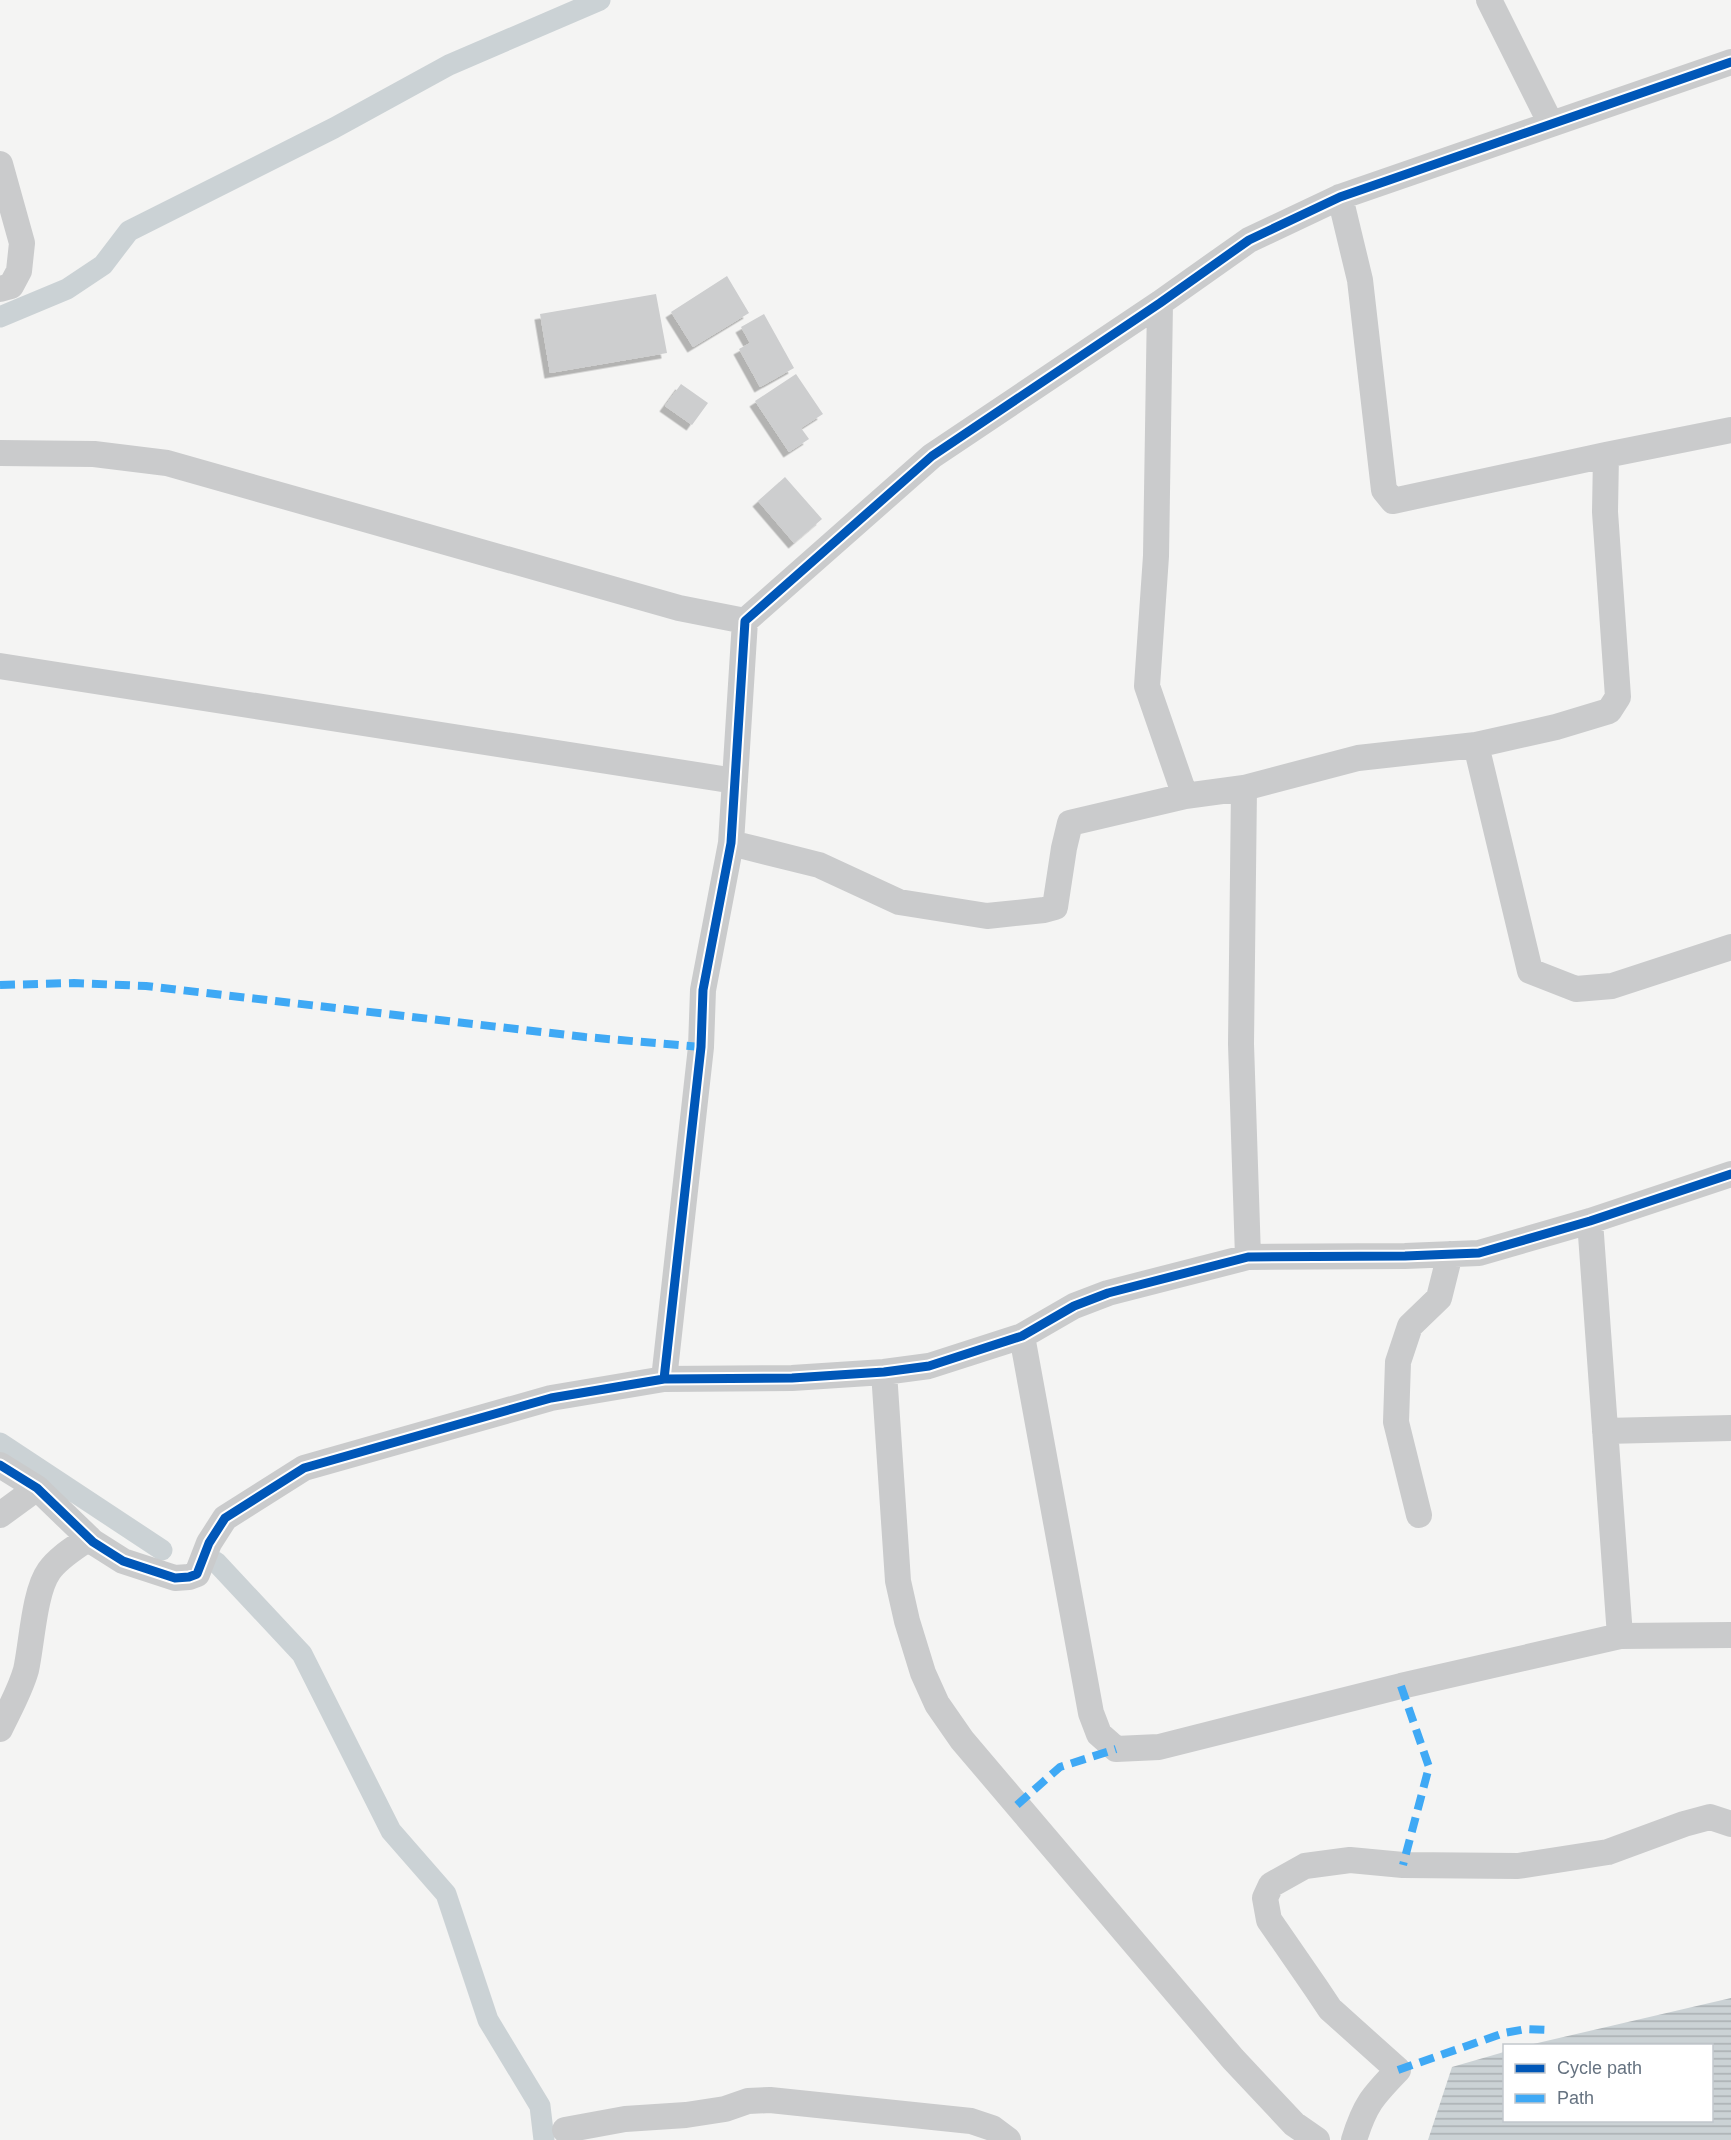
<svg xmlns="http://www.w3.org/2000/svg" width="1731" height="2140" viewBox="0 0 1731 2140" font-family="Arial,sans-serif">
<defs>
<pattern id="water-rules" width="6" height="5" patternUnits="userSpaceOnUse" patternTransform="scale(1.5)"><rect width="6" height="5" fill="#cbd2d5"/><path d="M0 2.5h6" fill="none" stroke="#a9afb2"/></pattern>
<filter id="shadow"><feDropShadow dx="-5.5" dy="5.5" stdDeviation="0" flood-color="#0004"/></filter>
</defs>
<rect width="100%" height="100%" fill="#f4f4f3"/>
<path fill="url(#water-rules)" d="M1731,1998V2140H1428L1452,2067L1504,2052V2120H1712V2046L1529,2045Z"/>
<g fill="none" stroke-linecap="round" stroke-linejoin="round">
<path stroke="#cbd2d5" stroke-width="21" d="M0,317L67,289L103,265L129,231L334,128L449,65L600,0
M0,1443L162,1550
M216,1562L302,1654L391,1831L446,1894L488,2020L540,2106L544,2140"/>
</g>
<path fill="#cdcecf" filter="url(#shadow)" d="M727,276L749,313L693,347L671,312Z
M656,294L667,353L550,373L540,314Z
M764,314L794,368L760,387L739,349L750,343L741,327Z
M796,374L823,414L801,428L809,439L789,452L755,401Z
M681,384L708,403L692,425L665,406Z
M785,477L822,519L794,543L758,501Z"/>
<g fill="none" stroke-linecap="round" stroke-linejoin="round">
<path stroke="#cacbcc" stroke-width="26" d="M1489,0L1551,124
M0,164L22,243L19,271L11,286L0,289
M1340,197L1360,280L1384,490L1393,501L1606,455L1731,430
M1160,303L1156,556L1147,686L1185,796
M0,453L94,454L167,463L679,608L745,621
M0,666L735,781
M1476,745L1530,971L1576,989L1612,986L1731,947
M1244,788L1241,1044L1248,1257
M731,843L819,865L899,902L987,916L1044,910L1055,907L1064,848L1070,823L1185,796L1244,788L1358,758L1476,745L1556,727L1609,711L1618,697L1605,512L1606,455
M1590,1221L1620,1636
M1022,1336L1091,1713L1099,1734L1116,1749L1159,1747L1401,1686L1620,1636L1731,1635
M884,1372L898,1581L907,1621L923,1673L937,1704L962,1740L1233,2059L1294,2124L1317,2140
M664,1379L701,1047L703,990L731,843L745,621L932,456L1160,303L1249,240L1340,197L1731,62
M1605,1431L1731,1428
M0,1465L37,1488L93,1542L123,1561L175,1578L189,1577L197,1574L209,1543L225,1518L304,1468L551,1398L664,1379L792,1378L884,1372L929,1366L1022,1336L1074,1306L1108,1293L1248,1257L1405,1256L1479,1253L1590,1221L1731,1174
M0,1515L37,1488
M1419,1515L1396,1422L1398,1362L1410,1326L1439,1298L1450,1254
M0,1729C9,1710 20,1691 26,1670C32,1643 34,1592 49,1571C59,1557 75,1548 89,1538
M565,2130L625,2119L686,2115L725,2109L748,2101L770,2100L971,2121L992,2128L1008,2140
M1354,2140C1365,2104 1373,2096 1398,2070L1330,2009L1316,1988L1269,1920L1265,1898L1271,1885L1305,1866L1350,1860L1403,1865L1518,1866L1608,1852L1684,1824L1710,1817L1731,1824"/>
<path stroke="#3fa9f5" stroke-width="8" stroke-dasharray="15 8" stroke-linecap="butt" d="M0,985L74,983L146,986L585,1037L701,1047
M1401,1686L1429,1767L1403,1865
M1017,1805L1060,1767L1116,1749
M1398,2070L1504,2033L1526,2029L1551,2030"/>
<defs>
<path id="cycleway" d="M664,1379L701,1047L703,990L731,843L745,621L932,456L1160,303L1249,240L1340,197L1731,62
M0,1465L37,1488L93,1542L123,1561L175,1578L189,1577L197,1574L209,1543L225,1518L304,1468L551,1398L664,1379L792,1378L884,1372L929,1366L1022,1336L1074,1306L1108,1293L1248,1257L1405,1256L1479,1253L1590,1221L1731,1174"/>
</defs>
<use href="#cycleway" stroke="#fff" stroke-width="13"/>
<use href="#cycleway" stroke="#0057b8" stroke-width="9"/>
</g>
<rect x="1503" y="2044" width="210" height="78" fill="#ffffff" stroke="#c2c7cd" stroke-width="1.5"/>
<rect x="1515" y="2064" width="30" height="9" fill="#0057b8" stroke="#c2c7cd" stroke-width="1.5"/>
<text x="1557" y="2074" font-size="18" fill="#667381">Cycle path</text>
<rect x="1515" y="2094" width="30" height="9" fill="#3fa9f5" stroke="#c2c7cd" stroke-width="1.5"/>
<text x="1557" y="2104" font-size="18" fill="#667381">Path</text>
</svg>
